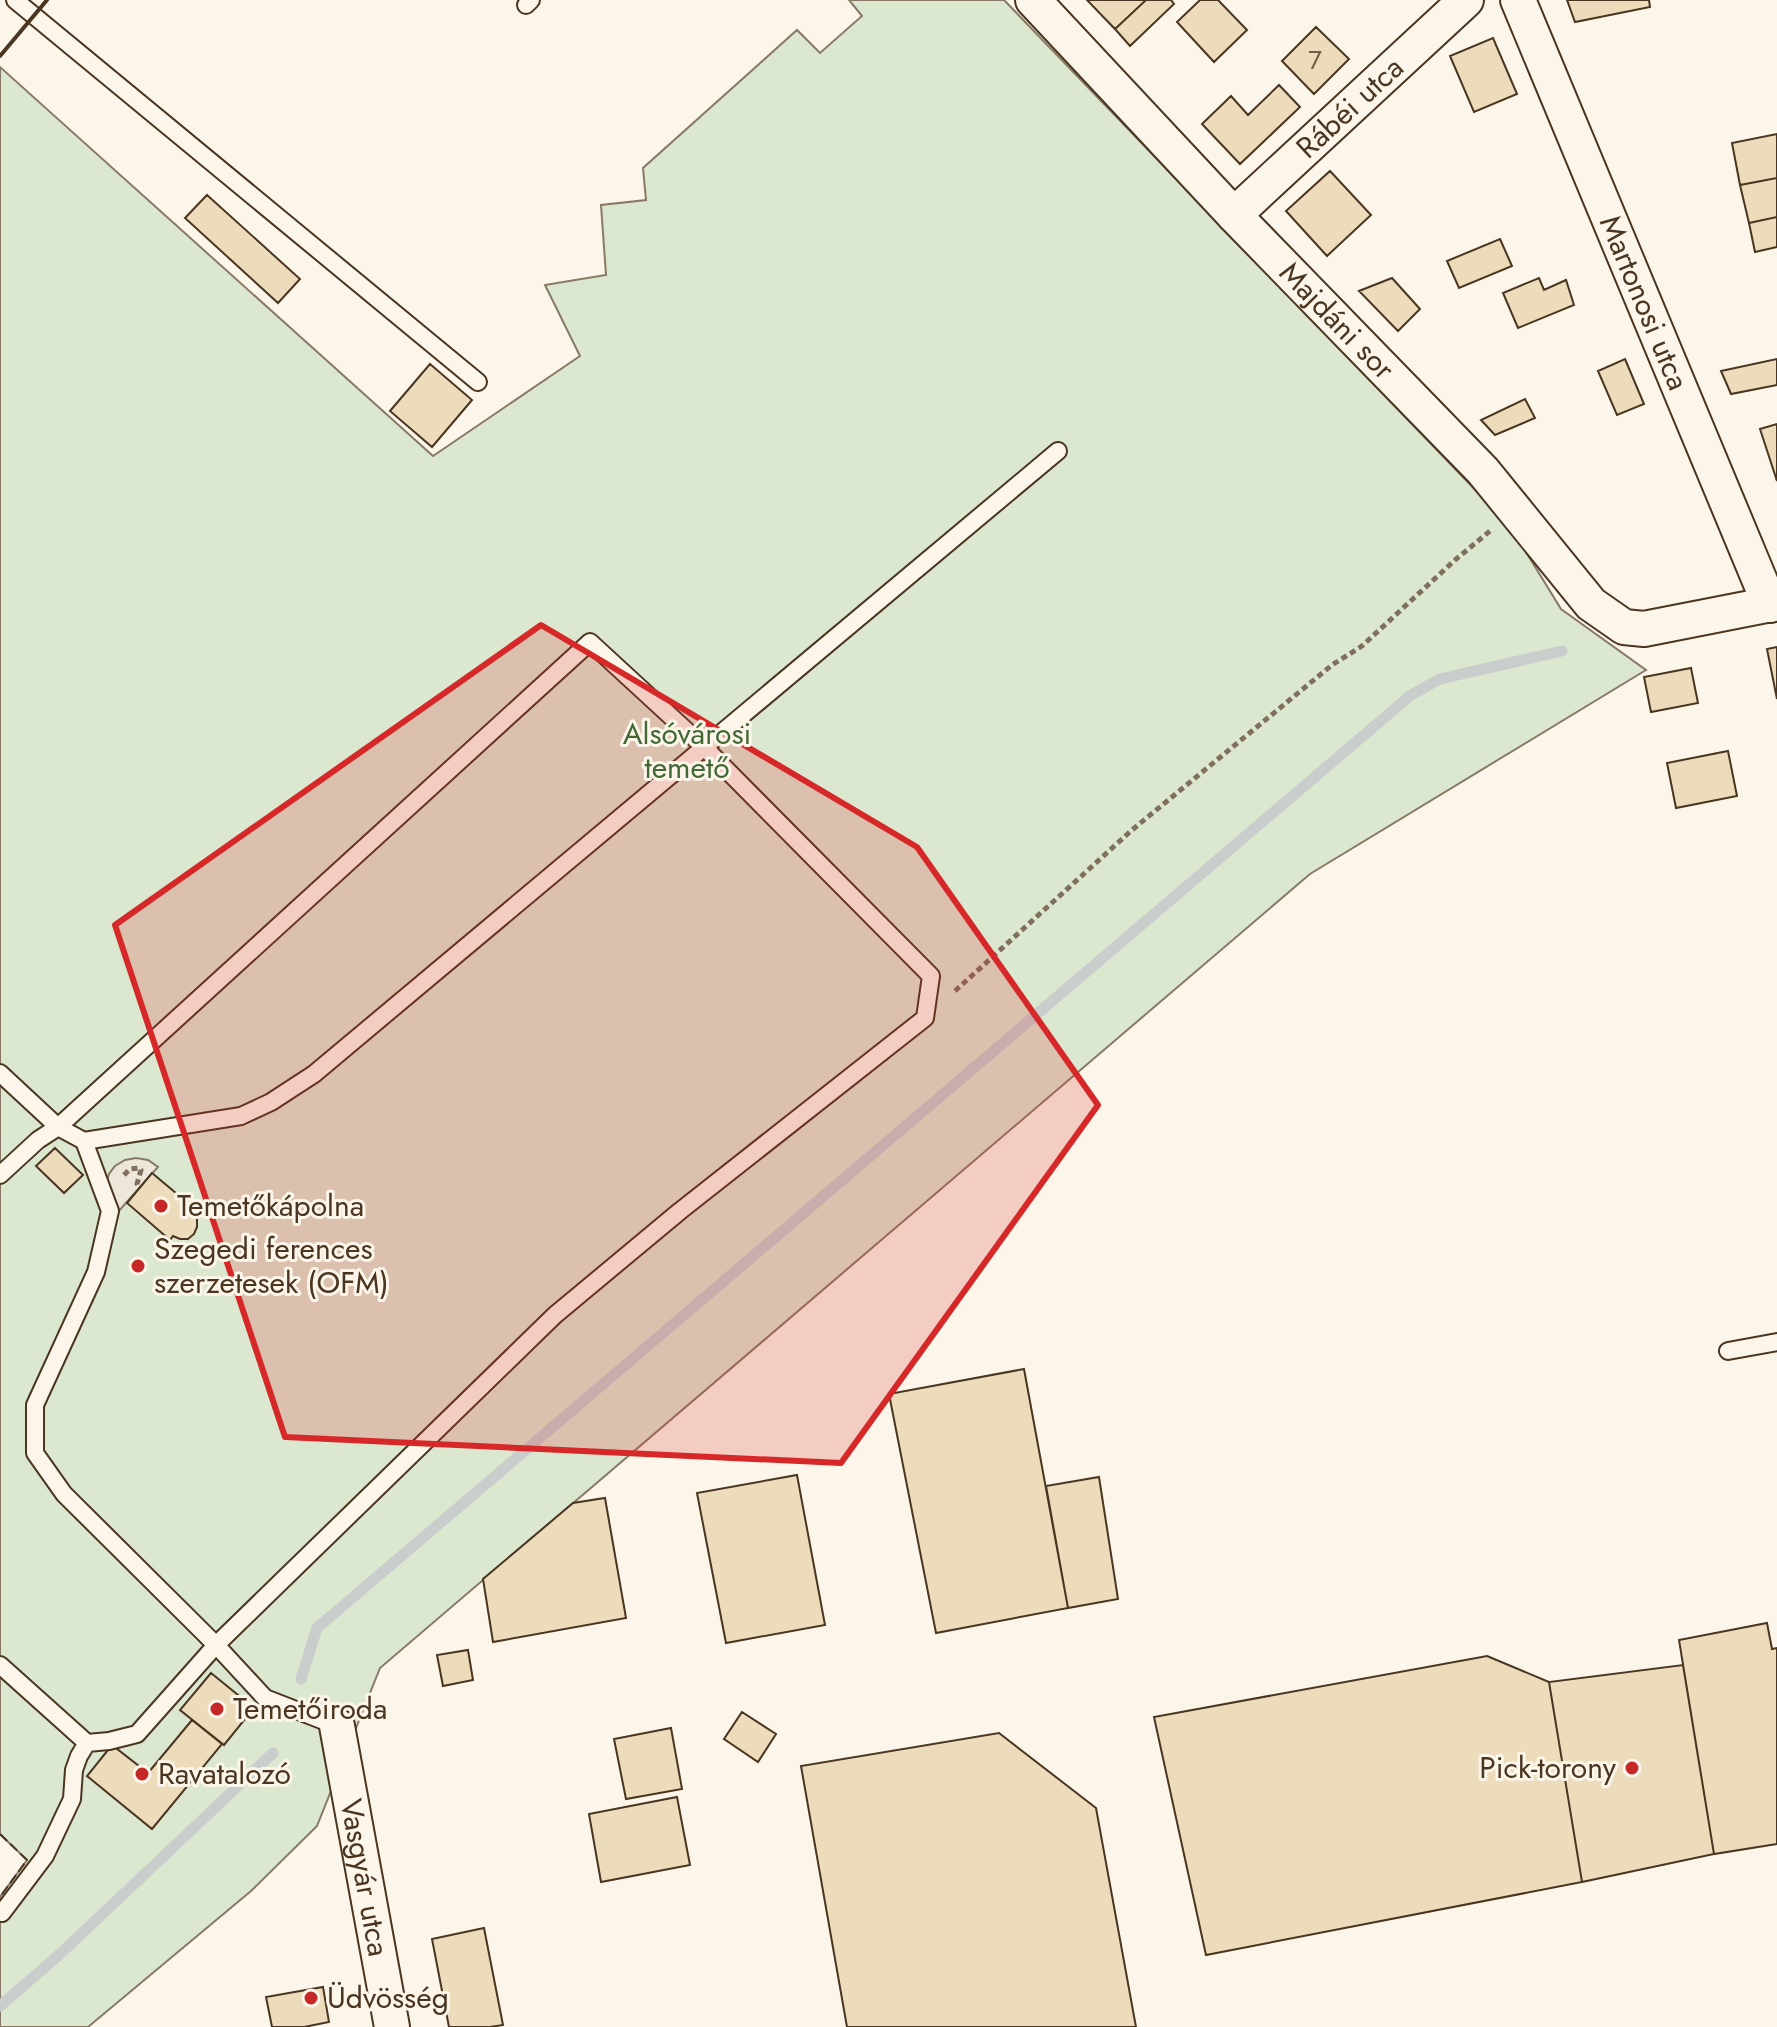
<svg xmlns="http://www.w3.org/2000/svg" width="1777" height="2027" viewBox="0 0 1777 2027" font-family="Jost,sans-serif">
<rect width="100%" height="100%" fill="#fbf6e9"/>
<path fill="#dce7d0" stroke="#887966" stroke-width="2" d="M849,0H1004L1510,526L1561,609L1646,670L1310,874L380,1668L317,1826L251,1891L88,2027H0V1897L27,1860L0,1834V67L433,456L580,356L545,285L606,275L601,205L646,200L643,168L797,30L820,53L862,16Z"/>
<path fill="#ede7d9" stroke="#887966" stroke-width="2" d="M136,1158L148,1160L158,1167L118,1212L111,1205L106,1184L109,1174L115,1166L125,1160Z"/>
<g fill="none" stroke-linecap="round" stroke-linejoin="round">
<path stroke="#c9cecd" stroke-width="11" d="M301,1679L317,1628L1411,695L1440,679L1562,651
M0,2006L60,1954L273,1753"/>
</g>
<path fill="#ecdcbc" stroke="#4a3520" stroke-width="2" d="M1087,0H1146L1115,29Z
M1146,0H1171L1174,4L1130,46L1115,29Z
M1200,0H1218L1247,30L1214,62L1177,22Z
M1567,0H1649L1650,7L1575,22Z
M1316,27L1349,59L1314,94L1282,61Z
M1493,38L1517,94L1474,112L1450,56Z
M1279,85L1300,107L1240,164L1202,124L1231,96L1248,115Z
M1777,134V178L1740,185L1732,143Z
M1330,171L1371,215L1327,256L1286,211Z
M1777,178V217L1749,223L1740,185Z
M207,195L300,279L278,303L185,218Z
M1777,217V247L1755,252L1749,223Z
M1500,239L1512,266L1459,288L1447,261Z
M1392,278L1420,309L1398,331L1359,291Z
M1539,278L1544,290L1566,280L1574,305L1518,328L1503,293Z
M1625,359L1644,404L1617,415L1598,371Z
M1777,359V385L1731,394L1721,371Z
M430,364L472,400L432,447L390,411Z
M1525,399L1535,418L1495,435L1481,420Z
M1777,424V481L1760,429Z
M1777,647V699L1767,649Z
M1691,668L1698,703L1651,712L1644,677Z
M1728,751L1737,796L1676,808L1667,763Z
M55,1148L83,1175L64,1193L36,1166Z
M152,1173L195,1209L192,1213L197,1219V1227L194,1234L188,1239H180L173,1236L170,1240L127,1203Z
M1024,1369L1068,1608L936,1633L889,1394Z
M797,1475L825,1625L726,1643L697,1493Z
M1099,1477L1118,1599L1068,1608L1046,1486Z
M605,1498L626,1618L493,1642L483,1579L573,1503Z
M1767,1623L1772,1649L1777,1648V1844L1714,1854L1679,1640Z
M468,1650L473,1680L443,1686L437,1655Z
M1487,1656L1549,1682L1582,1882L1206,1955L1154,1717Z
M1683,1665L1714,1854L1582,1882L1549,1682Z
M211,1673L254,1708L224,1745L180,1710Z
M742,1712L776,1734L758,1762L724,1739Z
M192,1720L222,1744L152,1829L87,1776L112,1745L148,1773Z
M671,1728L682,1789L626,1799L614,1739Z
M999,1733L1096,1808L1136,2027H847L801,1766Z
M677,1797L690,1865L601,1882L589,1814Z
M484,1928L503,2025L490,2027H449L432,1939Z
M323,1987L329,2022L304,2027H272L266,1997Z"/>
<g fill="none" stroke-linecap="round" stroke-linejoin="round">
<defs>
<path id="service" d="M15,0L478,382
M526,5L531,0
M0,1073L58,1127L84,1141L110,1211L96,1272L35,1405V1453L64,1494L216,1645L265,1698L337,1726
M84,1141L241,1116L271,1102L314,1074L1058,451
M0,1175L38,1140L58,1127L590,642L703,746L931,976L925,1018L680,1211L555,1315L216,1645L137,1734L109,1741L87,1743L0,1665
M1728,1351L1777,1342
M2,1913L45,1856L72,1799L74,1770L79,1756L87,1743"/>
<g id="minor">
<path id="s1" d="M1033,0L1234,215L1483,471L1591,604L1624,627L1644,629L1777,603"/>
<path id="s2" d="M1518,0L1770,605"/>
<path id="s3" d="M1234,215L1466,0"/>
<path id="s4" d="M337,1726L392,2027"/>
</g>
</defs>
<use href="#service" stroke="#4a3520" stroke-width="20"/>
<use href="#minor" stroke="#4a3520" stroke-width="38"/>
<path stroke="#7f6f5c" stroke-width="5" stroke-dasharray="6 4" stroke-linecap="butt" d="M955,991L1132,830L1332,665L1362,646L1455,560L1490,531
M124,1175L130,1169L139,1168L141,1170L137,1184L139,1188"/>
<use href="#service" stroke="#fbf6e9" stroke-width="16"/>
<use href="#minor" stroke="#fbf6e9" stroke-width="34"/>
<path stroke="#4a3520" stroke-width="2" stroke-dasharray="10 4" stroke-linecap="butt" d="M0,1834L27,1860L0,1897"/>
<path stroke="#4a3520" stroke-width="4" d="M0,56L47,0"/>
</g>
<path fill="#d62828" fill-opacity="0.2" stroke="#d62828" stroke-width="6" stroke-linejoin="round" d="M541,625L917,847L1098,1105L841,1463L285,1437L115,925Z"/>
<g fill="#c62828" stroke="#fbf6e9" stroke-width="3">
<circle cx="161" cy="1206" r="8"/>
<circle cx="138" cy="1266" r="8"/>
<circle cx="217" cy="1709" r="8"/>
<circle cx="1632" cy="1768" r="8"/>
<circle cx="142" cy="1774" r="8"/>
<circle cx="311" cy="1998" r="8"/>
</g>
<g text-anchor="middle" stroke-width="6" stroke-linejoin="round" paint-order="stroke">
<g font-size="26" fill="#725f47">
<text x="1315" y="69">7</text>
</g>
<g font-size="30" fill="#4a3520" stroke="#fbf6e9">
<text dy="10" stroke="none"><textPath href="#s3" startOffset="158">Rábéi utca</textPath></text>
<text dy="10" stroke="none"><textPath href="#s2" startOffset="328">Martonosi utca</textPath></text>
<text dy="10" stroke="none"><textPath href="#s1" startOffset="442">Majdáni sor</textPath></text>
<text dy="10" stroke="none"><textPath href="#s4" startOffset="154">Vasgyár utca</textPath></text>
</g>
<g font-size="30" fill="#436837" stroke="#fbf6e9">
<text x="687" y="744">Alsóvárosi<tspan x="687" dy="34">temető</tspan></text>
</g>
<g font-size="30" fill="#4a3520" stroke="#fbf6e9" text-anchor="start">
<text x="177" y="1216">Temetőkápolna</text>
<text x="154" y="1259">Szegedi ferences<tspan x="154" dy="34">szerzetesek (OFM)</tspan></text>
<text x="233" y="1719">Temetőiroda</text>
<text x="1616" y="1778" text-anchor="end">Pick-torony</text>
<text x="158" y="1784">Ravatalozó</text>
<text x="327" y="2008">Üdvösség</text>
</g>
</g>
</svg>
